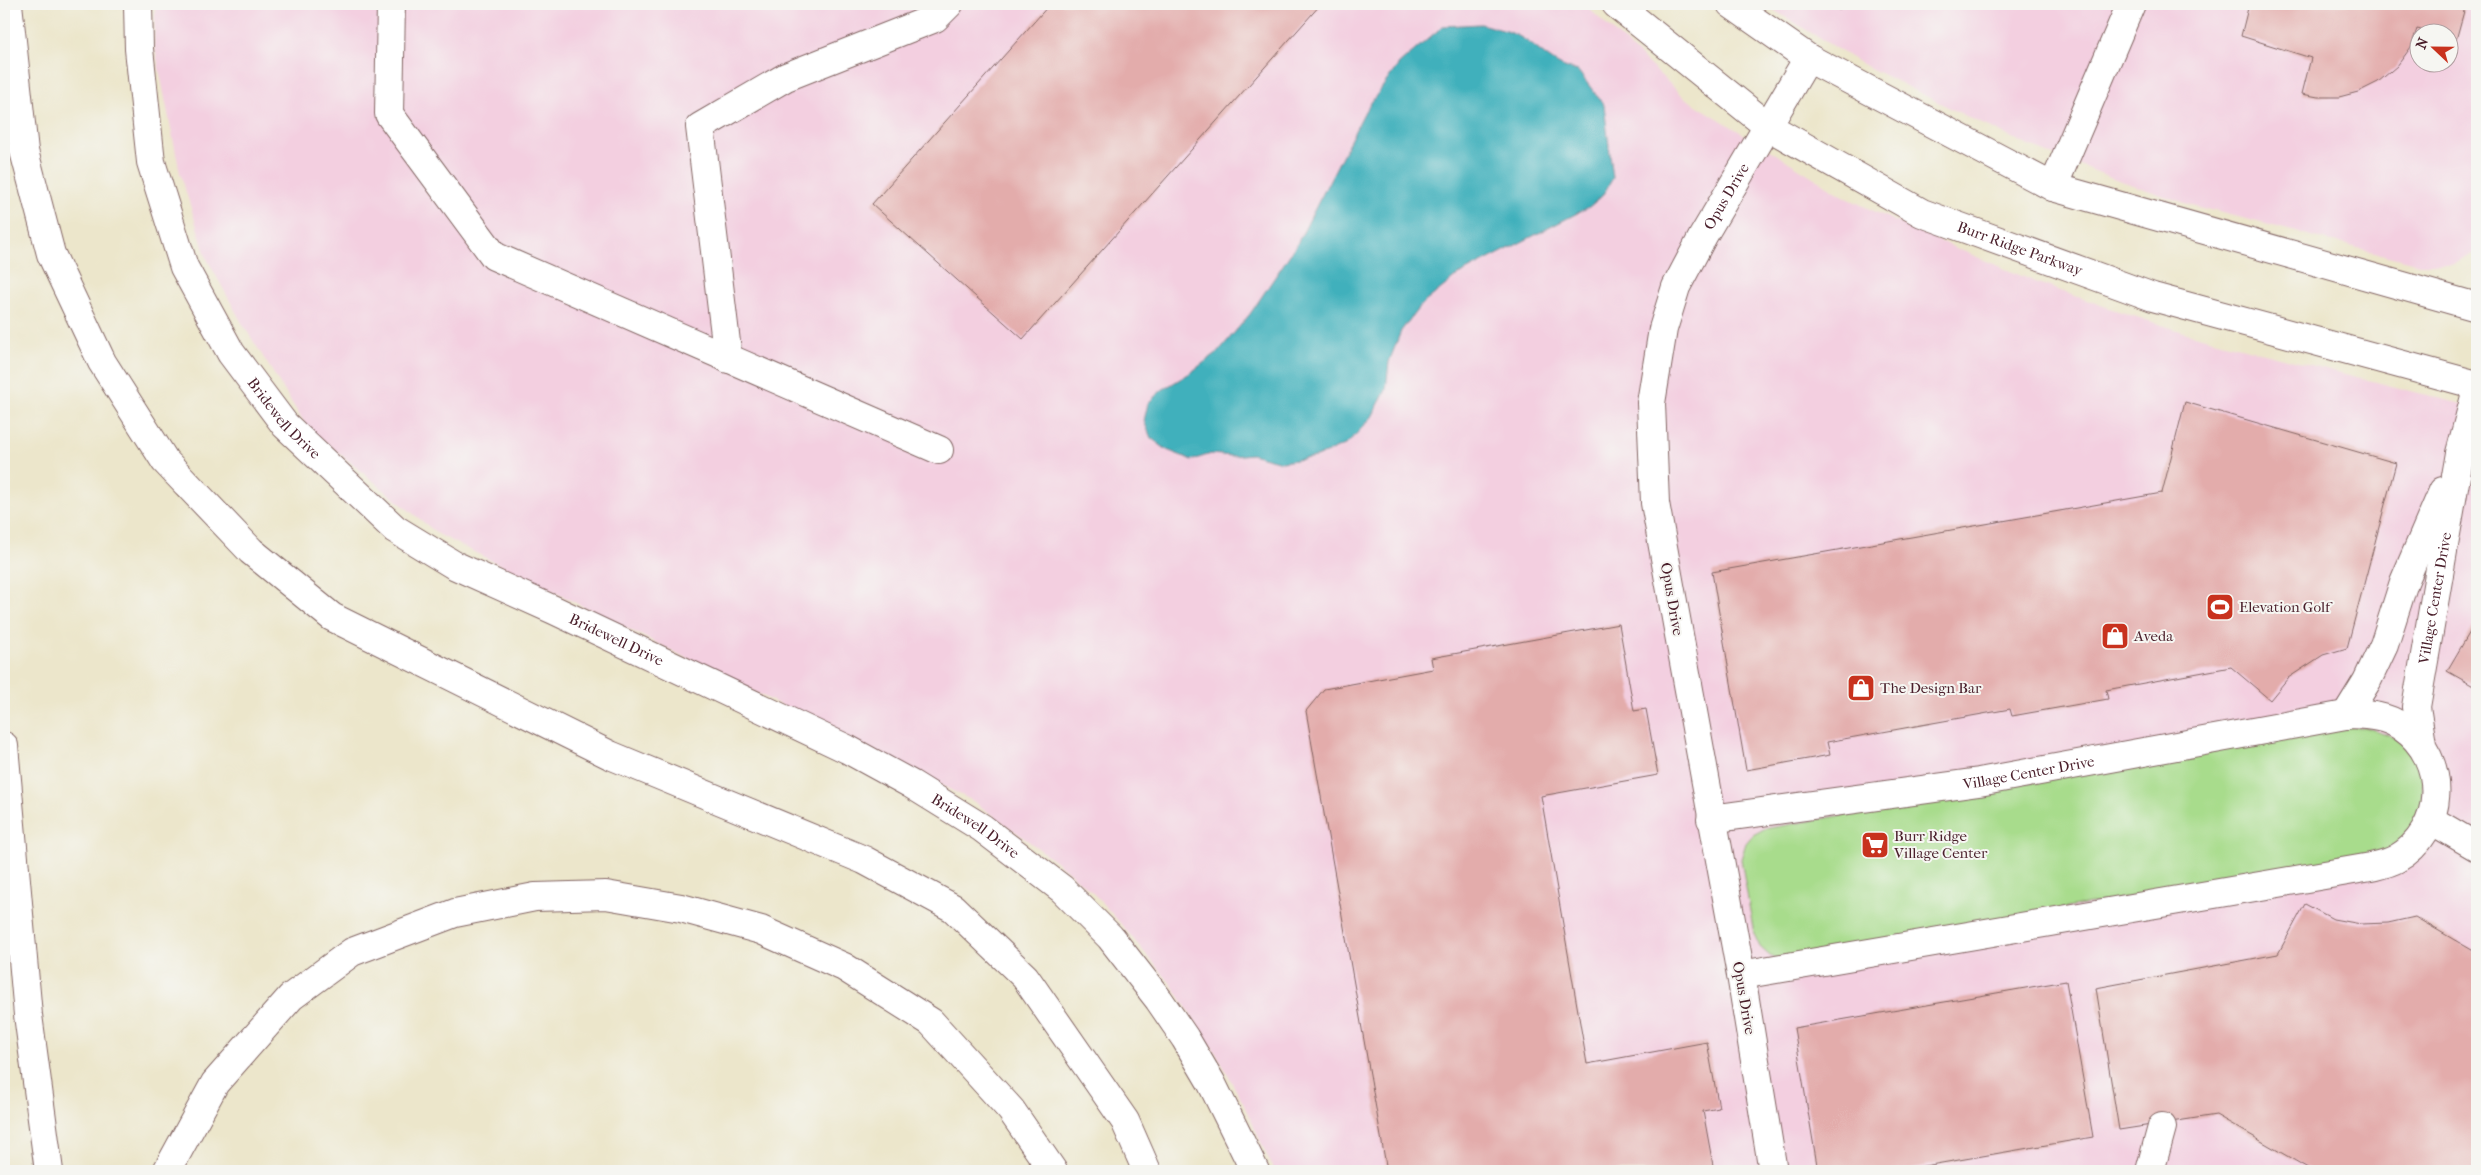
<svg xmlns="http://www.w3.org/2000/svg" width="2481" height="1175" viewBox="0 0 2481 1175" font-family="'IM FELL French Canon',serif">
<rect width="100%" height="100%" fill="#f6f6f2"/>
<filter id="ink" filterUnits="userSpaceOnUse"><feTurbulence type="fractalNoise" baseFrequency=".02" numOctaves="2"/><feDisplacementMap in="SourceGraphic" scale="10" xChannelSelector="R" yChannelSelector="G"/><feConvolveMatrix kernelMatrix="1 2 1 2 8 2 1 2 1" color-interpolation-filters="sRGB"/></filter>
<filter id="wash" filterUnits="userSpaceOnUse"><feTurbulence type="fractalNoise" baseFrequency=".0096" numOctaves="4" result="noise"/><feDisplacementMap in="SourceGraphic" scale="20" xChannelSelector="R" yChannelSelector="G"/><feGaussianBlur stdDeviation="1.12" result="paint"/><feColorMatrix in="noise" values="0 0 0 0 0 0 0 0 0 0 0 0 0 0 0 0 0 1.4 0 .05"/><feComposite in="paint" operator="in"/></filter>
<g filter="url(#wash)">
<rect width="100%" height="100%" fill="#ece6cb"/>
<path fill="#f3cfe0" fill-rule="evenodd" d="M155,4H1584L1685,98L1847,198L1909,228L2038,283L2115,310L2190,334L2477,408V1171H1274L1243,1103L1217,1055L1171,984L1114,916L1092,892L1057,862L973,801L438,534L307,427L242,323L207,259L180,173L154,44Z
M1764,4H2477V252L2454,264H2419L2188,204L2118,180L2027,145L1974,120L1860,63ZM2418,32H2448V62H2418Z"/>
<path fill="#a8dc8c" stroke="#797e5c" d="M2364,727C2378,731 2392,734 2403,744C2436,772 2424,827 2391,848C2384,852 2375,853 2368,855L1778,959L1770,956L1760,947L1754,934L1741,859L1746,843L1753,835L1764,829L2337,728Z"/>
<path fill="#41b0bc" stroke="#466874" d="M1481,24C1494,28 1510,31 1522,38C1543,51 1552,66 1578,71L1604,105L1613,178L1602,196L1589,207L1458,275L1420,306L1401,331L1389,362L1386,390L1372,417L1347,444L1316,457L1282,462L1251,454L1232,456L1211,454L1192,460L1167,450L1151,438L1144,421L1148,403L1162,390L1190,373L1218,352L1250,314L1297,244L1365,111L1399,64L1443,26Z"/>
<g id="blocks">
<path fill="#e3acab" d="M1050,4H1321L1023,339L872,204Z
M2249,4H2466L2456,40L2448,38V32H2430L2417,29L2411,47L2397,66L2378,82L2358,92L2339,97H2318L2302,94L2311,58L2241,36Z
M2185,402L2396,463L2347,648L2323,655L2288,678L2270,700L2231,667L2106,690L2108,699L2012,716L2010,709L1827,742L1830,755L1746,770L1712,572L2162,493Z
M2477,620V688L2447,671Z
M1619,624L1634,711L1646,709L1658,775L1541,796L1587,1064L1707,1042L1719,1108L1703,1111L1714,1171H1387L1306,711L1324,689L1433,669L1431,658Z
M2305,904L2333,919L2361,924L2388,923L2415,917L2477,953V1171H2313L2216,1115L2119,1130L2096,988L2278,954Z
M2066,981L2093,1137L1895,1171H1818L1794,1028Z"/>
</g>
</g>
<g filter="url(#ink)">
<use href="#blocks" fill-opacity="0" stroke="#836563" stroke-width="1"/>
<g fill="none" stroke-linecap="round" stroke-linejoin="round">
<defs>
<g id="minor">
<path id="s1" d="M138,4L139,49L151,162L184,267L231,353L285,425L395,529L454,565L554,610L847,749L911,784L982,828L1062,889L1110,937L1159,1000L1185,1038L1211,1082L1255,1171"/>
<path d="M391,4L389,114L494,256L939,450"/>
<path id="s2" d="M1616,4L1769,127L1922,213L2153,297L2477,385"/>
<path d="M1731,4L1808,58L2053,187L2477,307"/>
<path d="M2053,187L2131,4"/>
<path d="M728,359L700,127L786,77L935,18L949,4"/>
<path d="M2346,715L2367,681L2384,645L2404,582L2443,491"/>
<path id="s3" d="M2422,744L2416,707L2460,453L2477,389"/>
<path id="s4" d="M1711,819L1979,782L2351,714C2369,715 2387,716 2402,727C2449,759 2446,831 2396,859C2389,863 2379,865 2371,867L1741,975"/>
<path d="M2431,820L2477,847"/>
<path id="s5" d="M1773,1171L1741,975L1655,503L1651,403L1663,329L1676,287L1703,236L1808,58"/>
<path d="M2150,1171L2162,1127"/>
</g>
<path id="highway" d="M8,4L24,151L51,254L102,362L165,461L251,551L332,617L610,755L864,860L953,908L1025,977L1125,1121L1147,1171
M4,746L28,1015L49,1171
M167,1171L215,1083L291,997L352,952L455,913L535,897L606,895L681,908L761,930L844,967L931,1022L1011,1110L1053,1171"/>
</defs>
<use href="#minor" stroke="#836563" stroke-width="30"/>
<use href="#highway" stroke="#836563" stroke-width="30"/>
<path stroke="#836563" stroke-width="3" stroke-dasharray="4 4" stroke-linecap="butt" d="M1838,10L1842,4"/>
<use href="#minor" stroke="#fff" stroke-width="28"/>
<use href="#highway" stroke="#fff" stroke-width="28"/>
</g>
</g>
<defs>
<symbol id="stadium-square" viewBox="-11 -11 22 22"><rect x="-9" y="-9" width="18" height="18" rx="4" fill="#c8321e" stroke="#f6f6f2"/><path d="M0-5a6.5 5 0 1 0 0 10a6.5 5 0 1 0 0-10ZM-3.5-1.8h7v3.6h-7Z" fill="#fff"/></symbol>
<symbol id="shop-square" viewBox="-11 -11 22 22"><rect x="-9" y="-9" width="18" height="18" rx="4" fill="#c8321e" stroke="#f6f6f2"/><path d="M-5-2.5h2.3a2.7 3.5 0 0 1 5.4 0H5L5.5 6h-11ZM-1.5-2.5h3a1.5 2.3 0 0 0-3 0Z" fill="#fff"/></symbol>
<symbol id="supermarket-square" viewBox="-11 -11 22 22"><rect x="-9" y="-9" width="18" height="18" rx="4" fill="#c8321e" stroke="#f6f6f2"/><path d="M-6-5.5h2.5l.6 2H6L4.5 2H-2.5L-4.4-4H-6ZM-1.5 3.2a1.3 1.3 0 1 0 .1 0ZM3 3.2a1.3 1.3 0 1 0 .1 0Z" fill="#fff"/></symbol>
</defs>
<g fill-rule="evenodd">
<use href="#stadium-square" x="2204" y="591" width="32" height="32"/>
<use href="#shop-square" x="2099" y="620" width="32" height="32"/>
<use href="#shop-square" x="1845" y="672" width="32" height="32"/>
<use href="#supermarket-square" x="1859" y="829" width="32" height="32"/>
</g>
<g text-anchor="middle" stroke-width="4" stroke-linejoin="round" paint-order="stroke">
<g font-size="15" fill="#4a1f2b" stroke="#f6f6f2">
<text dy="5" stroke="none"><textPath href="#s5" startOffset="1001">Opus Drive</textPath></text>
<text dy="5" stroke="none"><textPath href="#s2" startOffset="476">Burr Ridge Parkway</textPath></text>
<text dy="5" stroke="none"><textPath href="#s1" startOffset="451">Bridewell Drive</textPath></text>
<text transform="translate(1672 599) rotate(80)" y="5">Opus Drive</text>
<text dy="5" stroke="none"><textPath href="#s3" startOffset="148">Village Center Drive</textPath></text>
<text dy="5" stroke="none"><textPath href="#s1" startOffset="856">Bridewell Drive</textPath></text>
<text dy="5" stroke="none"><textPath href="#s4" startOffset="321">Village Center Drive</textPath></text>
<text dy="5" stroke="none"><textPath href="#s1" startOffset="1261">Bridewell Drive</textPath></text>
<text transform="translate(1744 998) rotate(80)" y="5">Opus Drive</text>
</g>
<g font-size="15" fill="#4a1f2b" stroke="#f6f6f2" text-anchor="start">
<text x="2239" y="612">Elevation Golf</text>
<text x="2134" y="641">Aveda</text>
<text x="1880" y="693">The Design Bar</text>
<text x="1894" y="841">Burr Ridge<tspan x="1894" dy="17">Village Center</tspan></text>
</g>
</g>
<rect width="2481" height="1175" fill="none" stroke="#f6f6f2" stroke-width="20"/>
<g transform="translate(2434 48) rotate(292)"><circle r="24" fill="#f6f6f2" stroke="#b1a0a2"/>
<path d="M0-4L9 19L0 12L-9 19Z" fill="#c8321e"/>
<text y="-8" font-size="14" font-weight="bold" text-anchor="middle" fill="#4a1f2b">N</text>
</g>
</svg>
